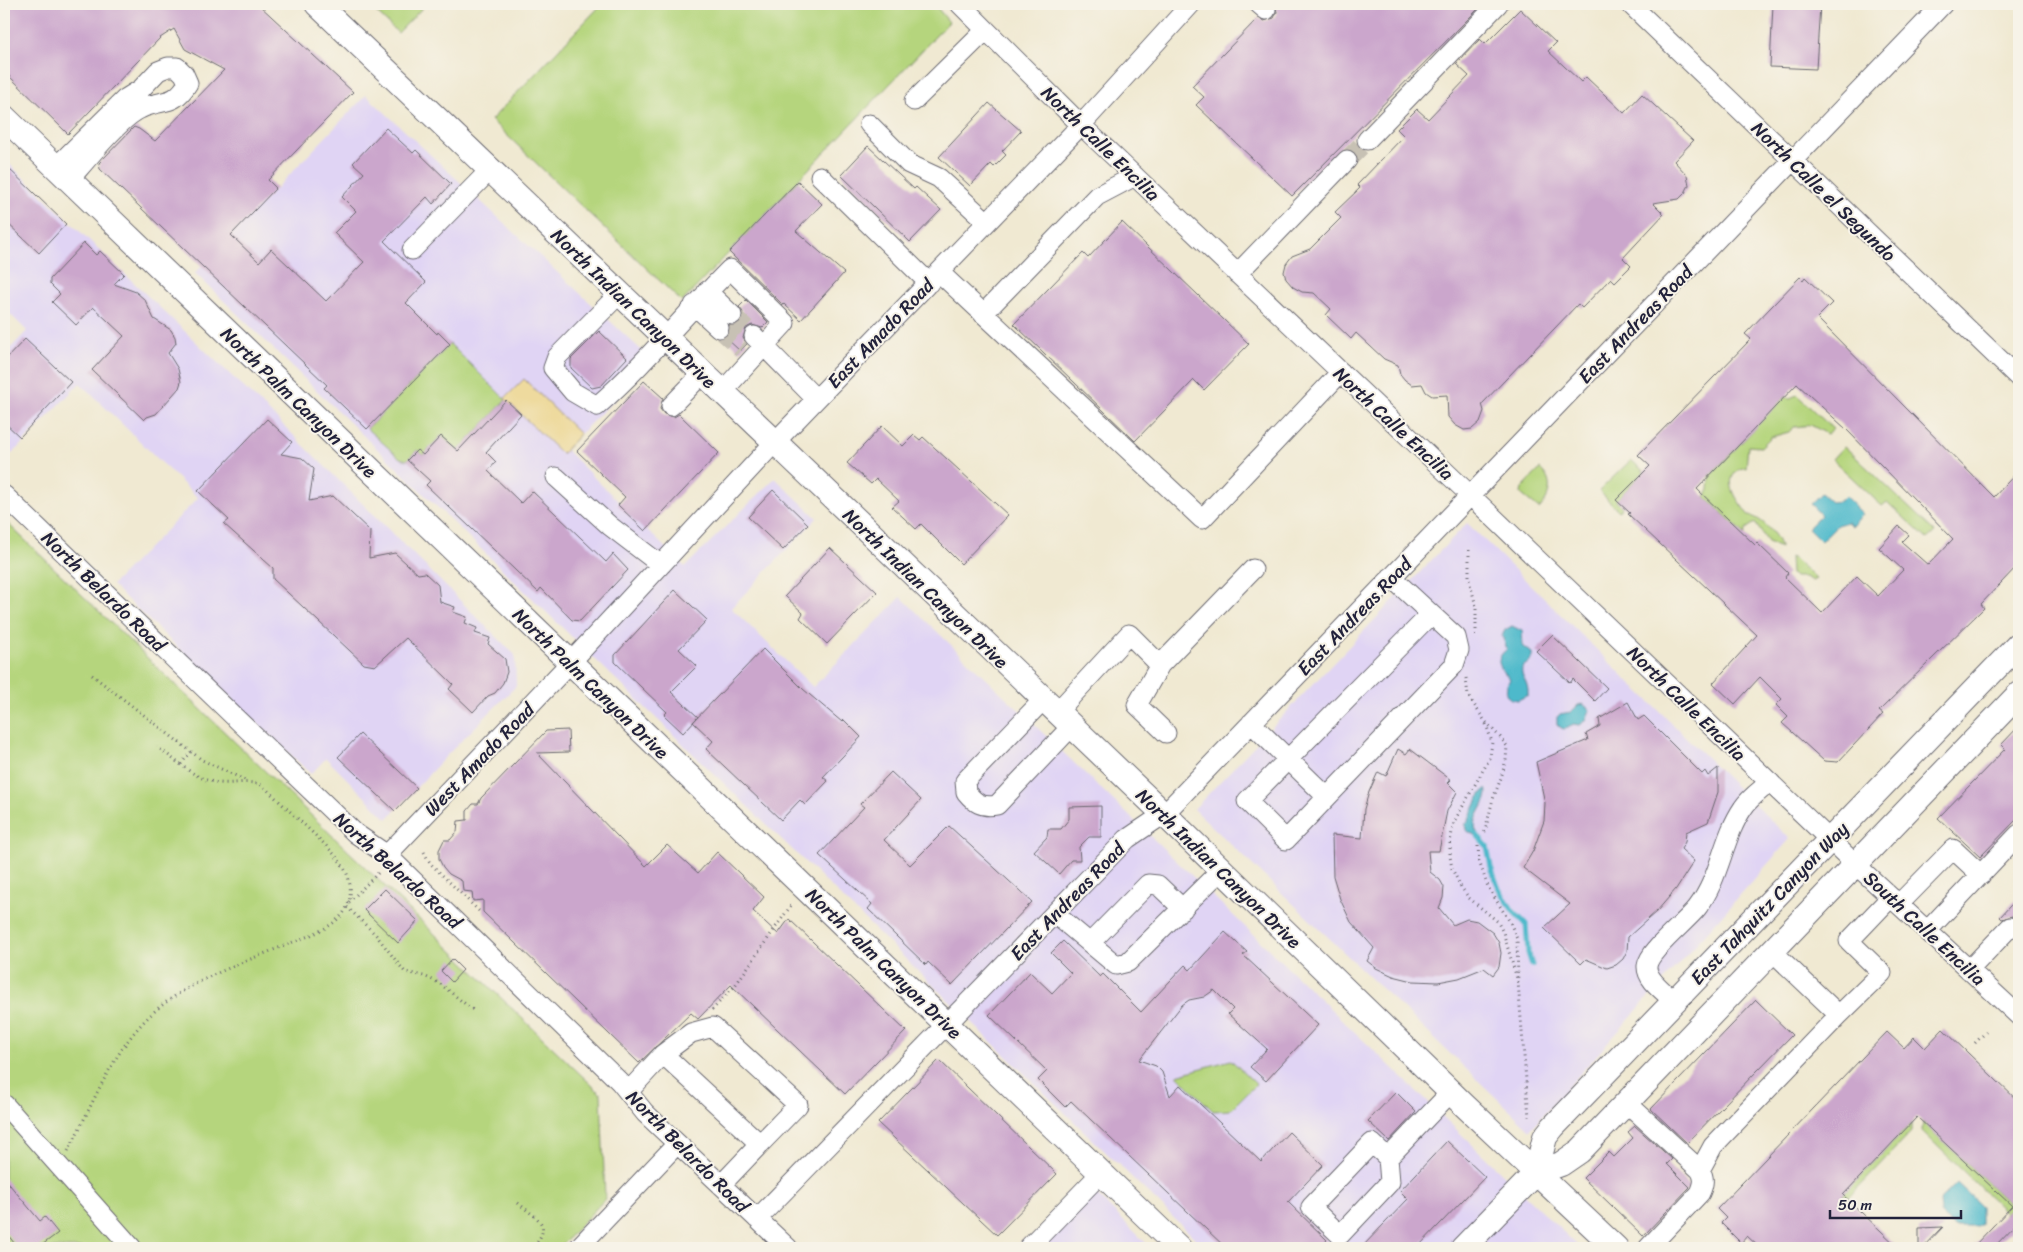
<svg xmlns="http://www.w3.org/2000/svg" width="2023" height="1252" viewBox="0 0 2023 1252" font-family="Sriracha,sans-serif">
<rect width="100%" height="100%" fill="#f7f3e8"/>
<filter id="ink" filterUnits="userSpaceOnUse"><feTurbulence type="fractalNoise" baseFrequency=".02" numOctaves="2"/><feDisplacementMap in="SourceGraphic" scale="10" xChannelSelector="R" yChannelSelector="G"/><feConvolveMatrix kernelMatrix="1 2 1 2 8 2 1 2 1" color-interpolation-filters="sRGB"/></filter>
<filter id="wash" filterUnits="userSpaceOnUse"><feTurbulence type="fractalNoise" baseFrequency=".0096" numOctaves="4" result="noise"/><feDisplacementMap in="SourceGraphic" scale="20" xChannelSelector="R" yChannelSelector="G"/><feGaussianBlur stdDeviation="1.12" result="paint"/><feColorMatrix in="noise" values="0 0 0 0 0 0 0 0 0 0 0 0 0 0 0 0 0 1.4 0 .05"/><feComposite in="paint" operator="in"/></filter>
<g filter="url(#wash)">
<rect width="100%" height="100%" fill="#f0e9d2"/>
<path fill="#e0d4f4" d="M366,95L653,361L565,449L685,567L775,478L817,518L731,608L813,687L901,597L1580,1248H1205L195,273Z
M4,159L278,420L515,655L516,686L448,754L387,819L326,758L311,774L112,585L198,498L80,383L12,454L4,445V355L27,331L4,308Z
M1467,523L1790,839L1530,1130L1194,809Z
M1095,1193L1151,1248H1041Z"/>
<path fill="#b5d57d" stroke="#6c7c5c" d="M368,4H426L398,33Z
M602,4H934L949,22L682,302L491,120Z
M450,344L506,400L458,451L441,436L423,455L417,450L407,460L400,458L367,429Z
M1797,395L1833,429L1827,434L1811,425L1794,427L1789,432L1771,437L1761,447L1748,446L1746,468C1740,468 1739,469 1735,473C1724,486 1741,504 1749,516C1760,516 1780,537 1780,548L1768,542L1755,523L1747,528L1745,534L1705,497L1709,490L1710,476L1784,397L1790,398Z
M1844,446L1935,532L1927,539L1887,502L1882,506L1832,459Z
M1631,460L1648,475L1637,478L1616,501L1622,507L1619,511L1599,491Z
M1540,469C1554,481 1551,496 1539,509L1521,494L1522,488Z
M4,520L601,1094L605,1199L559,1248H4Z
M1790,557L1796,560L1816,579L1812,581L1805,577H1794L1791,574Z
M1231,1060L1256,1084L1230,1110L1213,1111L1177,1075Z
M1923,1122L2012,1206L2006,1213L1922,1131Z
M1911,1123V1132L1847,1199L1843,1195Z"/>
<path fill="#eeda9e" stroke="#887e6c" d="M524,379L580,434L562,454L506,400L505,398Z"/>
<path fill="#4eb9cb" stroke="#386e83" d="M1821,493L1831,502L1840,501L1845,496L1863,514L1852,526L1847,522L1837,525L1821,541L1808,528L1821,515L1810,504Z
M1512,626L1522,631L1523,646L1532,653C1533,661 1528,662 1522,668C1520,679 1529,680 1528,695L1518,700L1511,699L1506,695L1507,685L1510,679C1501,668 1492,661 1507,649L1502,636L1505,630Z
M1583,704L1590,710L1586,720L1580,725L1573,724C1567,730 1563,731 1557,724V717L1560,714L1571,712L1578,705Z
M1486,788C1492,803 1467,819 1478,834L1476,836L1466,830L1465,825L1468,821L1478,799Z
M1957,1183L1981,1206V1226H1954L1940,1214L1939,1201Z"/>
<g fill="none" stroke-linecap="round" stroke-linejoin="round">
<path stroke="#4eb9cb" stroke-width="5" d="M1477,835L1487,846L1491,867L1499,889L1513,911L1526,924L1528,953L1532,965"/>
</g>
<g id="blocks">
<path fill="#cba6cc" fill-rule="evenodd" d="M4,4H258L353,92L268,180L276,188L231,235L259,262L271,249L326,301L364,262L334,233L356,211L342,197L364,173L353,163L386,128L413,153L416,150L451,184L433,204L427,197L384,241L426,282L406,303L437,334L438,332L450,344L367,429L324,388L327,385L100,169L99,163L134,127L139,129L155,141L224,70L185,49L174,29L160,38L68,134L4,71Z
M1275,4H1483L1292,196L1196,105L1204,97L1192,86L1258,18L1264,21L1274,18L1277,12Z
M1773,4H1820L1816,69L1770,67Z
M1520,9L1556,43L1548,51L1581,82L1586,77L1624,113L1642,94L1693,141L1674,161L1687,175L1689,185L1685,193L1679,199L1653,203L1664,214L1623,258L1631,266L1615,282L1611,278L1582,308L1578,304L1482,404L1484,411L1480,422L1472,429L1464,430L1455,425L1448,417L1447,395L1432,396L1426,392L1422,384L1412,385L1405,380L1400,374L1398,365L1384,359L1356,333L1351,339L1326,315L1331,309L1314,293L1302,292L1293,287L1286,279L1284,272L1286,264L1292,256L1310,249L1341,218L1335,212L1360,188L1357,185L1404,136L1397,129L1417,109L1428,119L1469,76L1456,64L1480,39L1485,44Z
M989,103L1021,131L1002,151L1006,155L994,167L991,164L970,186L939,157Z
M868,146L914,189L916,187L941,210L910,242L841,175Z
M4,164L66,224L39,253L4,220Z
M798,181L822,204L796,231L844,273L801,320L784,304L783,305L729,252Z
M1122,222L1249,344L1204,390L1194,380L1135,441L1014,324L1083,253L1088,258Z
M84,243L96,255L100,251L124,274L114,284L136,292L145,300L154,319L171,330L175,337L176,343L168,353L178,369L181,382L179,388L156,414L147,417L144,420L92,370L124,336L93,307L76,325L52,302L60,294L50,284V279Z
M1800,277L1803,280L1805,277L1832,303L1817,318L1994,497L2019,470V564L1981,604L1984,608L1879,711L1883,714L1838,762L1824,761L1782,723L1788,717L1776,705L1782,699L1760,677L1735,704L1713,683L1757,635L1628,514L1630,513L1616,500L1650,466L1638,455L1751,339L1745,334ZM1797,384L1846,429L1953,539L1928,565L1902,542L1909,535L1899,526L1879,548L1903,570L1878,596L1857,576L1822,613L1785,577L1788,573L1757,543L1755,545L1697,489Z
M746,300L768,322L762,328L752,325L746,328L743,338L747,344L740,351L725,337L730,331V326H736L740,322L743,312L739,307Z
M599,331L627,358L601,386L592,388L571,368V359Z
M25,339L71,382L20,437L4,422V361Z
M644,381L663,398L660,409L664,414L674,417L679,414L719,453L645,531L618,505L625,497L577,451Z
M506,400L521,414L486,452L496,462L488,471L521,503L532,491L606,562L613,554L628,570L580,621L572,620L541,588L538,592L426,485L430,481L407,460L417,450L423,455L441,436L458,451Z
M267,419L292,442L281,454L302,458L314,469L309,501L333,496L370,531L369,558L395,553L418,574L425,573L438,585L440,602L455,607L453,612L467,617L465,623L477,628L475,633L490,638L488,644L505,659L507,672L503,683L495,693L488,696L473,712L449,689L453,684L406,638L375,666L364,664L273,579V568L224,524L229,520L198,491Z
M882,426L903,446L914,435L920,440L923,437L1008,515L961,564L921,524L916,529L892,507L899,501L876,479L871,484L847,463Z
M773,490L808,524L783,550L748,517Z
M830,548L877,592L827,644L800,618L803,613L785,596Z
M675,590L707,620L679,649L697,666L671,692L698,717L683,733L664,715L667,712L615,662V655Z
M1552,635L1607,688L1595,701L1573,679L1570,683L1536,651Z
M763,649L803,689L842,722L844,720L861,737L823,777L828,781L805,805L800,800L781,820L706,749L713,741L693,722Z
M1628,702L1638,720L1644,716L1702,774L1705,771L1708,776L1718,768V792L1708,822L1686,832L1685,842L1681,849L1694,861L1676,889L1657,911L1628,937L1627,951L1623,959L1616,965L1607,968L1586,959L1581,964L1544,928L1570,904L1523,868L1533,851L1544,821L1545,803L1536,762L1588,740L1586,734L1600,726L1599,719Z
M2019,726V817L1980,857L1938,818L2005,749L2001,745Z
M568,730L569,752L537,753L646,866L667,845L698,873L717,852L764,897L753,911L778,934L789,919L906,1031L845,1094L731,985L698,1019L691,1013L639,1063L483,912V900L473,901L472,892L463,891L462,881L449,874L443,867L439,859V850L444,840H450L457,832L458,821L467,820V811L473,804H478L481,798L546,731Z
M360,734L417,788L395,811L338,757Z
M1398,749L1406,754L1410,749L1451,780L1448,783L1457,792L1447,811L1439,851H1428L1430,872L1440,880L1444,887L1443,898L1439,908L1453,925L1467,919L1477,921L1493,933L1499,943L1501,953L1499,967L1493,975L1484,968L1459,978L1438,982L1413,981L1393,976L1376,968L1367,961L1374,948L1351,922L1340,899L1333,876L1332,835L1362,838L1364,809L1369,792L1378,772L1386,776Z
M891,772L921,800L884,840L910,865L949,826L1032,902L952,985L928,962L926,965L868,909L872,904L819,855L864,807L860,804Z
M1101,806V837H1089L1079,847L1080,860H1071L1059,874L1034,851L1047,837L1048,829H1061L1069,819V807Z
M385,889L418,921L398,943L364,910Z
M2019,896V921L2012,916L2002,919L2000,917Z
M1225,932L1247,952L1243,955L1318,1025L1266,1081L1250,1067L1267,1049L1228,1014L1233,1009L1214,990L1204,997L1189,1000L1182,1005L1139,1060L1156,1066L1162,1072L1170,1096L1180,1085L1261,1162L1289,1132L1323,1165L1288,1202L1327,1240L1319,1248H1226L1071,1101L1065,1107L1038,1080L1047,1071L989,1015L1030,972L1052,993L1071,973L1051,953L1063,941L1100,977L1103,974L1141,1012L1185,965L1190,970Z
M452,959L463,970L452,982L441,971Z
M1756,1000L1792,1035L1687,1143L1651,1109Z
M1943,1029L2019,1102V1221L1993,1248H1972L2012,1206L1917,1117L1843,1195L1899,1248H1760L1747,1236L1741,1243L1721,1223L1726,1218L1717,1209L1887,1032L1904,1048L1914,1037L1925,1048Z
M939,1060L1057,1174L997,1235L878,1123Z
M1396,1092L1416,1112L1389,1141L1368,1121Z
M1635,1126L1672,1159L1667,1164L1690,1187L1643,1236L1583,1178L1609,1152L1614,1157L1633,1138L1628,1132Z
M1447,1141L1485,1177L1417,1248H1361L1408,1199L1400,1191Z
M4,1178L40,1221L45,1217L58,1233L38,1248H18L4,1230Z
M1943,1227L1923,1248H1919V1228Z"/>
</g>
</g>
<g filter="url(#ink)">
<use href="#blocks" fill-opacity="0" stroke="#6a6870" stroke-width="1"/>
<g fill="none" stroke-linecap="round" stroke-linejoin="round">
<path stroke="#c7c1b4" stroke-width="19" stroke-dasharray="19 9" stroke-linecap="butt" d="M1347,160L1367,140
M732,315L754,336
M719,328L742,349"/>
<defs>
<path id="minor" d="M960,4L1081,125L1470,495L1855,864L2019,1016
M1259,4L1266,10
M1630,4L2019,378
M914,101L986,30
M869,124L909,164L939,178L987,222
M1367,140L1498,4
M56,167L125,99L141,89L158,71L168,67H177L184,74L188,83C173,108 162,98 140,109C120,118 85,162 69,180
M820,176L929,283
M412,250L490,170
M939,272L1202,519L1341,372
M1237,274L1347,160
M707,291L732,315
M619,294L557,357L553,368L573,392L597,406C645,364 685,314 730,269L785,323L722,392
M694,305L719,328
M983,314L1097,196L1135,176
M754,336L816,399
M671,406L702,374
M556,477L610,526L661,565
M4,495L355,833L387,855L620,1082L645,1113L788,1248
M1391,577L1431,614L1247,801L1286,840L1454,665L1459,650L1456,637L1431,614
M1160,665L1137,705L1166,733
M1044,699L965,781L966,792C975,803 982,808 997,805L1072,726
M1057,712L1129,634L1160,665L1253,569
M1251,723L1327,797
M387,855L570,663L774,443L1081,125L1191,4
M1899,904L1953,849L1981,875
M1055,914L1116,965L1128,962L1221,870
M1927,931L2019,834
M1090,943L1148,884L1158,885L1183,909
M1969,970L2010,927
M1674,1001C1665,992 1646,980 1647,966C1649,950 1686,922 1697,908C1721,877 1722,839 1743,808C1749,798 1761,790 1770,782
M1839,1015L1882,973L1849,941L1891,897
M663,1054L691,1033L713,1027L798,1105L760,1144
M628,1092L663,1054L760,1144L721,1185
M1627,1103L1700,1170L1713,1146L1839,1015L1772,951
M4,1104L132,1248
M1388,1158L1390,1182L1340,1235L1311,1207L1372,1143L1388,1158L1451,1092
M757,1219L1127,839L1164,814L1943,4
M578,1248L677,1144
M1028,1248L1101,1173
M1648,1248L1700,1193C1704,1184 1705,1178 1700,1170"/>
<path id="major" d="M317,4L1164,814L1464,1105L1616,1248
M4,117L1179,1248
M1536,1173L1545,1137L1553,1127L2019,644
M1463,1248L1536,1173L1561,1164L1580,1151L2019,694"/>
</defs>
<use href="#minor" stroke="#6a6870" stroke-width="21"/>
<use href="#major" stroke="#6a6870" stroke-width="26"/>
<path stroke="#6a6870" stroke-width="3" stroke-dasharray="1 4" stroke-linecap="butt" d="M1469,550V580L1476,606V638
M92,675L202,760L247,781
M1466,678L1468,696L1485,721L1500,737L1507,746L1506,760L1501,778L1493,799L1484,835
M1486,724L1492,742L1490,758L1454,822L1450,842V856L1452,869L1461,887L1469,898L1497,921L1503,932L1518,982
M181,764L191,752
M1478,846L1479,861L1488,887L1510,922L1517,939L1518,982L1529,1117
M424,852L430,863L480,912
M349,902L380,871
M347,907L376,935L405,972L424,976L439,983L473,1010
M712,1010L734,987L792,904
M1975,1043L1986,1032
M68,1151C95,1101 115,1042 161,1006C197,978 242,963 283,946C302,938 325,932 340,917C353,904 353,883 344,868C337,855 325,845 314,834C297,818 279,801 262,785C245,779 231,786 214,782C193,778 175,759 157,747
M518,1203C538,1220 553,1223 533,1248"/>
<use href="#minor" stroke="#fff" stroke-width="19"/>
<use href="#major" stroke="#fff" stroke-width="24"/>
</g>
</g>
<g text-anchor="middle" stroke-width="4" stroke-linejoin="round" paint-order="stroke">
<g font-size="19" fill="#22223b" stroke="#f7f3e8">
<text transform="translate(1101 143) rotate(44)" y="7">North Calle Encilia</text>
<text transform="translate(1824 191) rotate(44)" y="7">North Calle el Segundo</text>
<text transform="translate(634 308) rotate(44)" y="7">North Indian Canyon Drive</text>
<text transform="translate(1635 324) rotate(-46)" y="7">East Andreas Road</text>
<text transform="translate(880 333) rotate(-46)" y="7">East Amado Road</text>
<text transform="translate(299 402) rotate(44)" y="7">North Palm Canyon Drive</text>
<text transform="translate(1394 423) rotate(43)" y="7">North Calle Encilia</text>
<text transform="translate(926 588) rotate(44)" y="7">North Indian Canyon Drive</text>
<text transform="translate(104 591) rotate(44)" y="7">North Belardo Road</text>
<text transform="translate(1354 616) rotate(-46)" y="7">East Andreas Road</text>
<text transform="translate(591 683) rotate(44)" y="7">North Palm Canyon Drive</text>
<text transform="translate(1687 703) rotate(44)" y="7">North Calle Encilia</text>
<text transform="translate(479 759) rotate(-46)" y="7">West Amado Road</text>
<text transform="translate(1219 868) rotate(44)" y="7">North Indian Canyon Drive</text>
<text transform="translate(398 870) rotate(42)" y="7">North Belardo Road</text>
<text transform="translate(1067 901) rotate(-46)" y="7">East Andreas Road</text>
<text transform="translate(1769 903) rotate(-46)" y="7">East Tahquitz Canyon Way</text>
<text transform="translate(1925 928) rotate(43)" y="7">South Calle Encilia</text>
<text transform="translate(884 963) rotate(44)" y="7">North Palm Canyon Drive</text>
<text transform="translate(688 1151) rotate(45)" y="7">North Belardo Road</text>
</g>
</g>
<rect width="2023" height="1252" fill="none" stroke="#f7f3e8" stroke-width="20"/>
<path d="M1830 1210v8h131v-8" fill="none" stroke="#22223b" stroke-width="2.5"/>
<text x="1838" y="1210" font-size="15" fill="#22223b" stroke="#f7f3e8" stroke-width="4" paint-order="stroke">50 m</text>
</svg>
